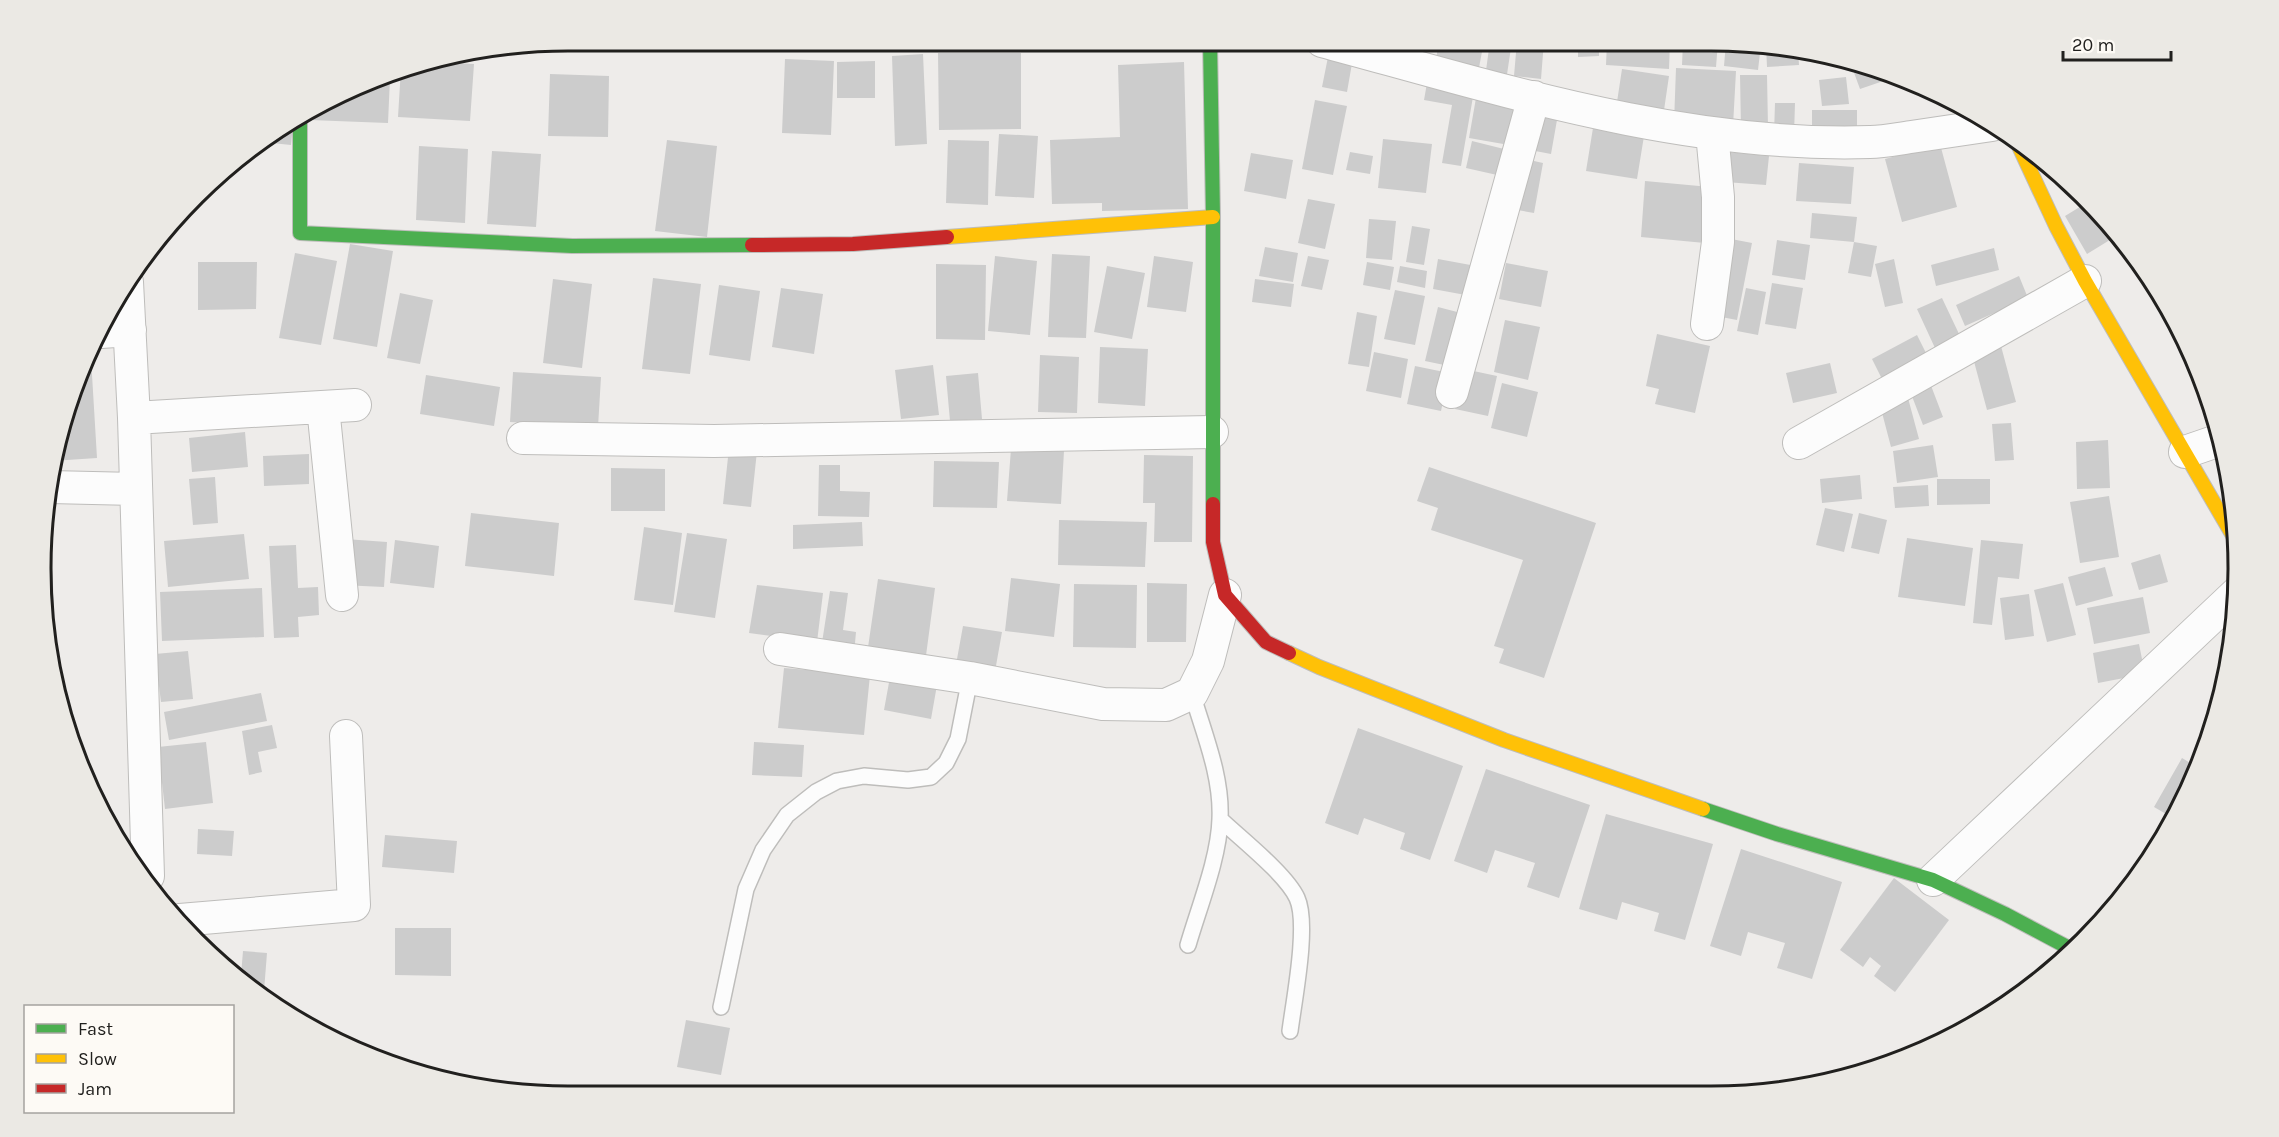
<svg xmlns="http://www.w3.org/2000/svg" width="2279" height="1137" viewBox="0 0 2279 1137" font-family="Karla,sans-serif">
<rect width="100%" height="100%" fill="#eeecea"/>
<path fill="#ccc" d="M1439,41H1484L1478,73L1435,65Z
M1490,41H1512L1506,81L1485,78Z
M1517,41H1544L1541,79L1514,76Z
M1551,41H1572V48L1551,49Z
M1578,41H1599V56L1578,57Z
M1607,41L1670,42L1669,69L1606,65Z
M1683,42H1718L1716,67L1682,65Z
M1726,42L1761,44L1758,70L1724,66Z
M1766,45L1798,50L1799,65L1767,67Z
M1330,47L1354,52L1347,92L1322,87Z
M938,53H1021V129L939,130Z
M923,54L927,144L895,146L892,56Z
M785,59L834,61L831,135L782,133Z
M1849,59L1895,77L1860,89Z
M875,61V98H837V62Z
M437,62L474,64L470,121L398,117L401,68Z
M1184,62L1188,209L1102,211V203L1052,204L1050,140L1120,137L1118,65Z
M1676,68L1736,71L1733,126L1674,123Z
M1622,69L1669,76L1663,117L1617,102Z
M550,74L609,76L608,137L548,136Z
M1740,75H1767L1768,127L1741,128Z
M1846,77L1849,104L1822,106L1819,80Z
M381,78H390L388,123L310,120V116Z
M1427,83L1474,91L1461,166L1442,163L1452,105L1424,100Z
M1476,98L1516,105L1509,145L1469,138Z
M1315,100L1347,106L1333,175L1302,169Z
M1775,103H1795L1794,135L1774,134Z
M1812,110H1857V134L1812,135Z
M1536,116L1557,120L1551,154L1530,150Z
M293,125L291,145L262,142Z
M1593,128L1644,136L1637,179L1586,171Z
M999,134L1038,136L1034,198L995,196Z
M1383,139L1432,144L1426,193L1378,188Z
M667,140L717,146L707,237L655,231Z
M948,140L989,141L988,205L946,203Z
M1472,141L1512,151L1506,177L1466,168Z
M1940,144L1957,207L1902,222L1885,159Z
M419,146L468,149L465,223L416,220Z
M492,151L541,154L536,227L487,224Z
M1350,152L1373,156L1370,174L1346,170Z
M1727,152L1769,156L1766,185L1725,182Z
M1251,153L1293,160L1286,199L1244,191Z
M1521,158L1543,163L1534,213L1512,209Z
M1799,163L1854,167L1851,204L1796,201Z
M1645,181L1710,187L1705,243L1641,237Z
M1308,199L1335,204L1325,249L1298,243Z
M2088,202L2107,220L2118,235L2087,254L2065,216Z
M1812,213L1857,217L1854,242L1810,238Z
M1369,219L1396,221L1392,260L1366,258Z
M1412,226L1430,229L1424,265L1406,262Z
M1726,238L1752,243L1737,320L1711,315Z
M1777,240L1810,245L1805,280L1772,275Z
M1854,242L1877,246L1871,277L1848,273Z
M350,244L393,251L377,347L333,339Z
M1265,247L1298,253L1293,282L1259,276Z
M1994,248L1999,270L1936,286L1931,265Z
M295,253L337,261L321,345L279,338Z
M1052,254L1090,256L1086,338L1048,337Z
M995,256L1037,261L1030,335L988,331Z
M1154,256L1193,262L1186,312L1147,307Z
M1308,256L1329,260L1322,290L1301,286Z
M1438,259L1476,266L1471,296L1433,289Z
M1894,259L1903,303L1885,307L1875,264Z
M198,262H257L256,309L198,310Z
M1367,262L1394,267L1390,290L1363,285Z
M1506,263L1548,271L1541,307L1499,299Z
M936,264L986,265L985,340L936,339Z
M1107,266L1145,273L1132,339L1094,332Z
M1400,266L1427,271L1425,288L1397,282Z
M2019,276L2028,298L1965,326L1956,305Z
M653,278L701,284L690,374L642,369Z
M553,279L592,284L582,368L543,363Z
M1255,279L1294,284L1291,307L1252,302Z
M1772,283L1803,288L1796,329L1765,324Z
M719,285L760,291L750,361L709,355Z
M781,288L823,294L814,354L772,347Z
M1746,288L1766,292L1758,335L1737,331Z
M1395,290L1425,296L1415,345L1384,339Z
M400,293L433,300L420,364L387,358Z
M1942,298L1960,336L1935,348L1917,309Z
M1438,307L1461,313L1449,366L1425,361Z
M1357,312L1377,316L1369,367L1348,364Z
M1505,320L1540,327L1528,380L1494,372Z
M1657,334L1710,346L1695,413L1655,404L1659,389L1646,386Z
M1917,335L1929,359L1884,383L1872,359Z
M2001,346L2016,402L1987,410L1972,354Z
M1100,347L1148,349L1145,406L1098,403Z
M1374,352L1408,359L1401,398L1366,391Z
M1040,355L1079,357L1077,413L1038,412Z
M91,358L97,458L52,461L76,399Z
M1830,363L1837,393L1793,403L1786,373Z
M933,365L939,415L901,419L895,370Z
M1415,366L1449,373L1441,411L1407,404Z
M1464,369L1497,376L1488,416L1455,409Z
M513,372L601,377L598,427L510,422Z
M978,373L982,419L950,421L946,376Z
M426,375L500,387L494,426L420,414Z
M1502,383L1538,392L1527,437L1491,428Z
M1930,383L1943,417L1923,425L1910,391Z
M1908,398L1919,439L1891,447L1880,405Z
M2011,423L2014,460L1995,461L1992,424Z
M245,432L248,467L192,472L189,438Z
M2108,440L2110,488L2077,489L2076,442Z
M1933,445L1938,477L1897,483L1893,451Z
M729,448L757,451L751,507L723,504Z
M1011,449L1064,451L1061,504L1007,501Z
M309,454V484L264,486L263,456Z
M1144,455L1193,456L1192,542H1154L1155,503H1143Z
M934,461L999,462L997,508L933,507Z
M819,465H840V491L870,492L869,517L818,516Z
M1429,467L1596,523L1544,678L1499,663L1504,649L1494,646L1523,560L1431,530L1438,508L1417,501Z
M611,468L665,469V511H611Z
M1860,475L1862,499L1822,503L1820,479Z
M215,477L218,523L193,525L189,479Z
M1937,479H1990V504L1937,505Z
M1928,485L1929,506L1895,508L1893,487Z
M2109,496L2119,557L2080,563L2070,502Z
M1825,508L1853,514L1844,552L1816,545Z
M471,513L559,523L554,576L465,566Z
M1859,513L1887,520L1879,554L1851,548Z
M1059,520L1147,522L1145,567L1058,565Z
M862,522L863,546L793,549V525Z
M644,527L682,533L673,605L634,600Z
M687,533L727,539L715,618L674,612Z
M244,534L249,579L168,587L164,541Z
M1907,538L1973,548L1965,606L1898,597Z
M345,539L387,542L384,587L341,585Z
M395,540L439,546L434,588L390,583Z
M1981,540L2023,544L2019,579L1998,577L1992,625L1973,623Z
M296,545L298,588L318,587L319,615L298,617L299,637L274,638L269,546Z
M2160,554L2168,582L2139,590L2131,563Z
M47,562H52L54,608H46Z
M2105,567L2113,596L2076,606L2068,577Z
M1011,578L1060,584L1054,637L1005,631Z
M878,579L935,588L925,663L867,654Z
M1147,583L1187,584L1186,642H1147Z
M2063,583L2076,635L2047,642L2034,590Z
M1074,584L1137,585L1136,648L1073,647Z
M757,585L823,593L817,642L749,633Z
M262,588L264,637L162,641L160,592Z
M830,591L848,593L843,630L856,632L854,654L821,649Z
M2029,594L2034,636L2005,640L2000,598Z
M2143,597L2150,633L2094,644L2087,608Z
M963,626L1002,632L994,677L955,670Z
M2139,644L2145,674L2098,683L2093,653Z
M188,651L193,699L161,702L155,654Z
M784,668L870,675L864,735L778,728Z
M890,677L937,685L931,719L884,710Z
M261,693L267,721L169,740L164,712Z
M272,725L277,748L258,752L262,772L249,775L242,731Z
M1358,728L1463,766L1430,860L1400,849L1405,833L1364,818L1358,835L1325,823Z
M206,742L213,803L165,809L158,747Z
M754,742L804,745L802,777L752,775Z
M2182,758L2197,767L2184,802L2173,818L2154,807Z
M1486,769L1590,805L1559,898L1527,887L1535,863L1495,850L1487,873L1454,861Z
M1606,814L1713,844L1685,940L1654,931L1659,913L1622,902L1617,920L1579,909Z
M198,829L234,831L232,856L197,854Z
M385,835L457,841L454,873L382,867Z
M1741,849L1842,882L1812,979L1777,968L1785,943L1748,932L1741,956L1710,946Z
M1894,878L1949,920L1895,992L1874,976L1881,966L1870,957L1863,967L1840,950Z
M395,928H451V976L395,975Z
M243,951L267,953L264,991L241,975Z
M686,1020L730,1028L721,1075L677,1067Z"/>
<g fill="none" stroke-linecap="round" stroke-linejoin="round">
<defs>
<path id="lane" d="M1220,819C1241,839 1286,874 1297,898C1309,924 1294,1000 1290,1031
M1188,945C1199,907 1219,858 1220,819C1222,776 1204,734 1192,693
M721,1007L746,889L763,850L787,815L816,792L837,781L864,776L908,780L931,777L946,763L958,739L970,678"/>
<path id="street" d="M1322,41C1500,89 1683,148 1870,142C1884,142 1897,139 1911,137C1938,133 1965,129 1992,125
M127,282L134,418L148,876
M1707,324L1718,242V197L1712,133
M101,332L130,330
M1452,392L1534,97
M323,407L342,595
M134,418L355,405
M523,438L714,441L1212,432
M1799,443L2085,281
M2185,452L2220,440
M50,487L135,489
M780,649L970,678L1103,704L1166,705L1192,693L1208,661L1225,595
M1933,880L2237,593
M180,920L354,905L346,736"/>
<path id="fast" d="M1210,41L1213,217V504
M300,121V233L572,246L752,245
M1703,809L1777,834L1933,880L2005,914L2071,949"/>
<path id="slow" d="M2016,140L2056,226L2085,281L2235,539
M947,237L1213,217
M1289,653L1319,667L1504,740L1703,809"/>
<path id="jam" d="M752,245L853,244L947,237
M1213,504V542L1225,595L1266,642L1289,653"/>
</defs>
<use href="#lane" stroke="#bebdbb" stroke-width="18"/>
<use href="#street" stroke="#bebdbb" stroke-width="34"/>
<use href="#fast" stroke="#bebdbb" stroke-width="16"/>
<use href="#slow" stroke="#bebdbb" stroke-width="16"/>
<use href="#jam" stroke="#bebdbb" stroke-width="16"/>
<use href="#lane" stroke="#fcfcfc" stroke-width="15"/>
<use href="#street" stroke="#fcfcfc" stroke-width="32"/>
<use href="#fast" stroke="#4caf50" stroke-width="14"/>
<use href="#slow" stroke="#ffc107" stroke-width="14"/>
<use href="#jam" stroke="#c62828" stroke-width="14"/>
</g>
<path d="M0 0H2279V1137H0ZM568 51H1711A517 517 0 0 1 2228 568V569A517 517 0 0 1 1711 1086H568A517 517 0 0 1 51 569V568A517 517 0 0 1 568 51Z" fill="#ebe9e4" fill-rule="evenodd"/>
<path fill="none" stroke="#21201e" stroke-width="3" d="M568 51H1711A517 517 0 0 1 2228 568V569A517 517 0 0 1 1711 1086H568A517 517 0 0 1 51 569V568A517 517 0 0 1 568 51Z"/>
<rect x="24" y="1005" width="210" height="108" fill="#fdfaf5" stroke="#a5a39f" stroke-width="1.5"/>
<rect x="36" y="1024" width="30" height="9" fill="#4caf50" stroke="#a5a39f" stroke-width="1.5"/>
<text x="78" y="1035" font-size="18" fill="#21201e">Fast</text>
<rect x="36" y="1054" width="30" height="9" fill="#ffc107" stroke="#a5a39f" stroke-width="1.5"/>
<text x="78" y="1065" font-size="18" fill="#21201e">Slow</text>
<rect x="36" y="1084" width="30" height="9" fill="#c62828" stroke="#a5a39f" stroke-width="1.5"/>
<text x="78" y="1095" font-size="18" fill="#21201e">Jam</text>
<path d="M2063 51v9h108v-9" fill="none" stroke="#21201e" stroke-width="3"/>
<text x="2072" y="51" font-size="18" fill="#21201e" stroke="#fdfaf5" stroke-width="4.5" paint-order="stroke">20 m</text>
</svg>
